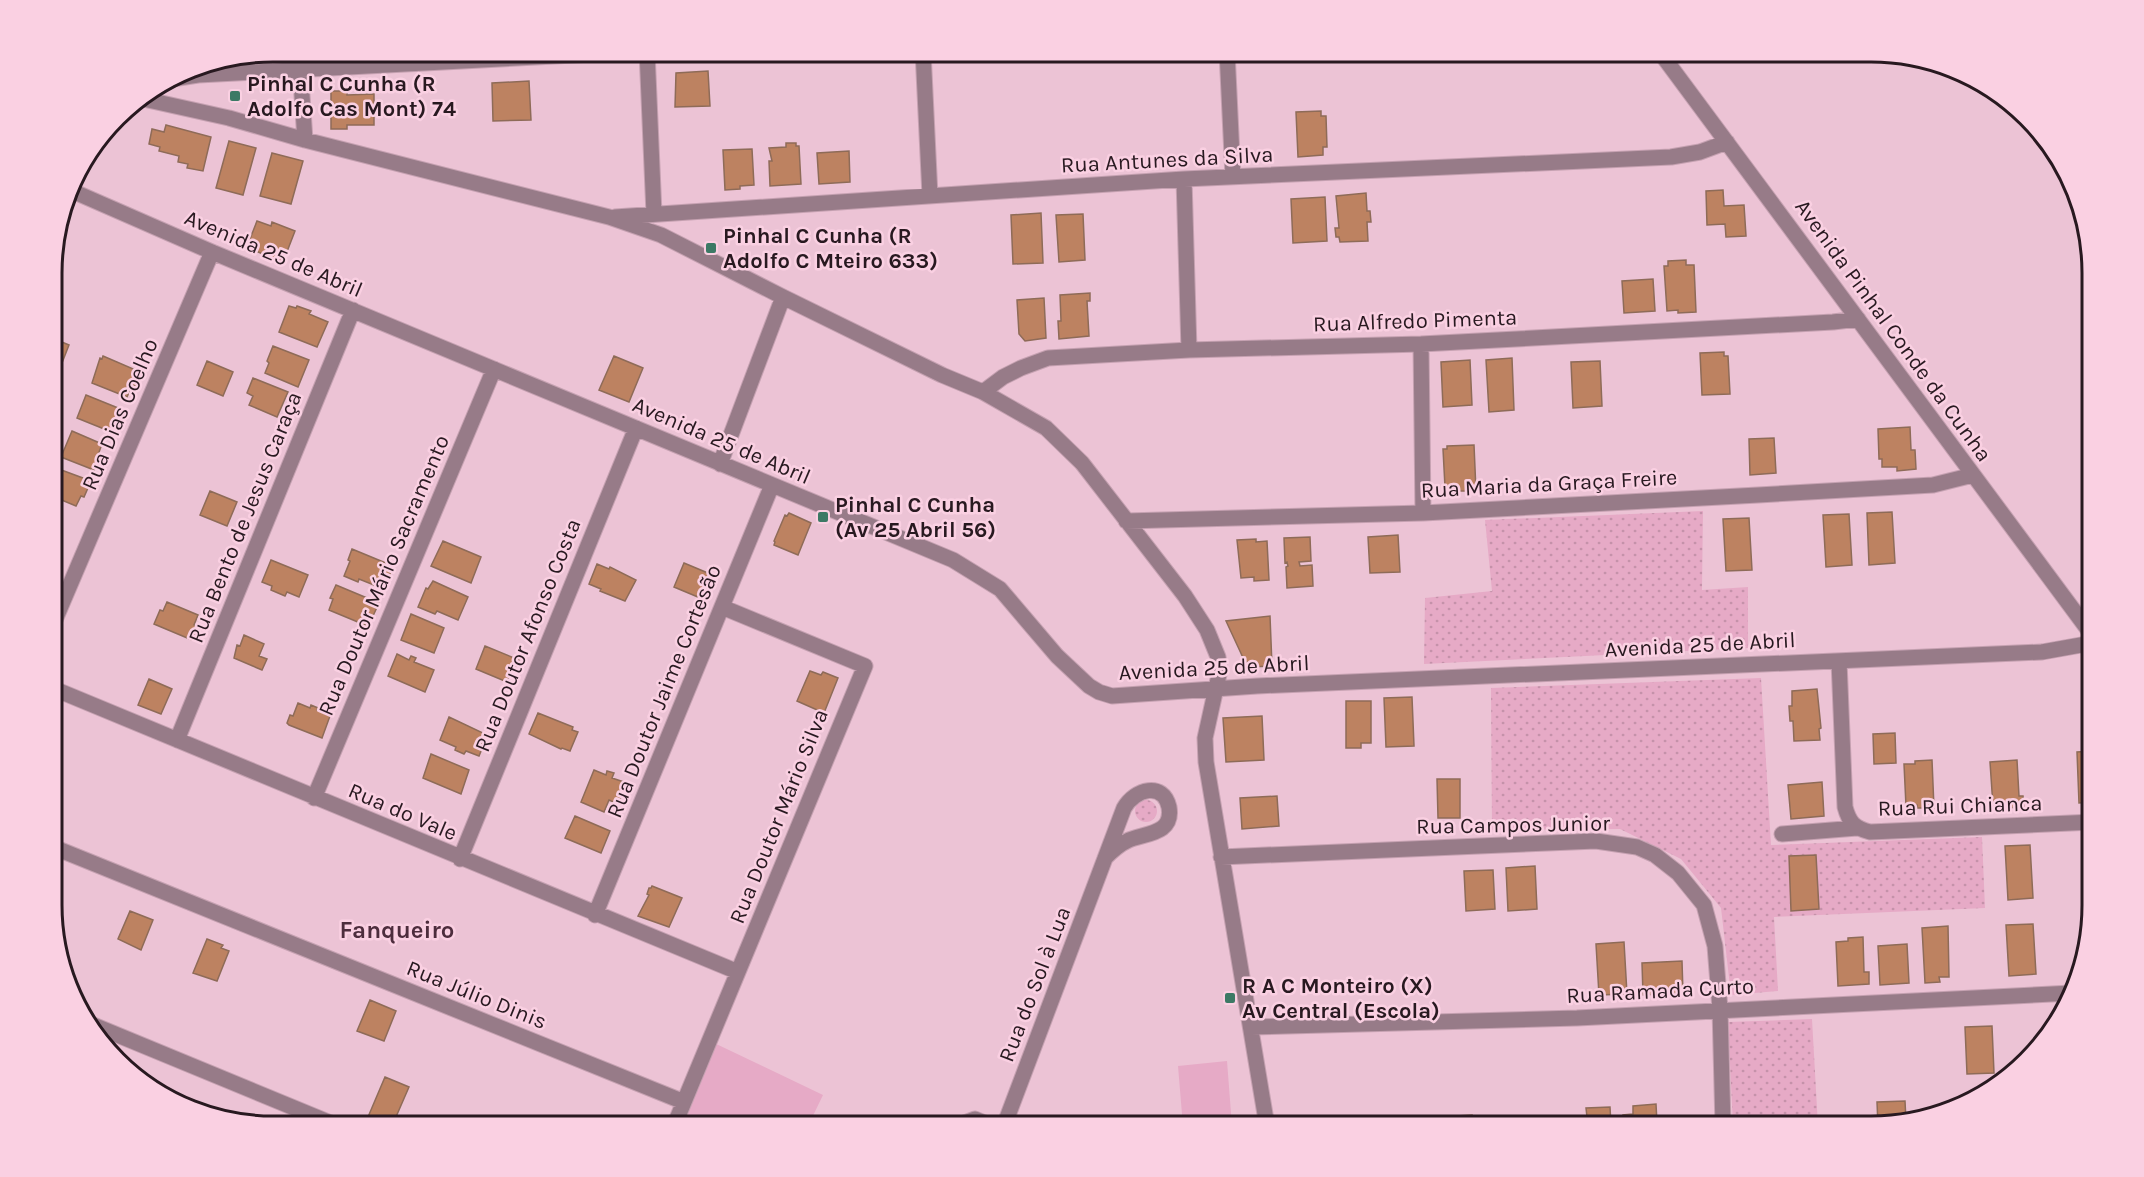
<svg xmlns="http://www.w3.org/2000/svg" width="2144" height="1177" viewBox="0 0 2144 1177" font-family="Karla,sans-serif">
<defs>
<pattern id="grass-dots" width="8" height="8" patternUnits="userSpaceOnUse" patternTransform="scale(1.5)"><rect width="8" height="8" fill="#e6aac6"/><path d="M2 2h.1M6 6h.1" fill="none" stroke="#c592aa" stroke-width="1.8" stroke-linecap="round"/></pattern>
</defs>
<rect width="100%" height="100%" fill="#ecc3d5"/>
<path fill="url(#grass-dots)" d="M1703,511L1702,590L1748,587V648L1424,664L1425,598L1492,591L1485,520Z
M1761,678L1771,845L1982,837L1985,908L1774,917L1778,991L1731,995L1721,908L1681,859L1620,829L1492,830L1491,688Z
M1135 811a11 11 0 1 1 22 0a11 11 0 1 1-22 0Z
M1812,1019L1818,1126H1733L1728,1022Z"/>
<path fill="#e6aac6" d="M710,1041L823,1095L808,1126H674Z
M1227,1061L1232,1126H1183L1178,1066Z"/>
<path fill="#bd8261" stroke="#8e6b58" stroke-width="1.5" d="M708,71L710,106L675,107L676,73Z
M529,81L531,120L493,121L492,83Z
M331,91H347V95L374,94V125H347V129H331Z
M1321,111V116H1326L1327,147H1323V155L1298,157L1296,112Z
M166,125L211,137L203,171L187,168L188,164L178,162L179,156L159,151L160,147L149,144L152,129L164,132Z
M229,141L256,148L243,195L216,188Z
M786,143H796V146H799L801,184L770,186L769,161H772L769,148L786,147Z
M752,149L754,185L740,186V189L725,190L723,150Z
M849,151L850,182L819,184L817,153Z
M272,153L303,161L291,204L260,196Z
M1723,190L1724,206L1744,205L1746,236L1726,237L1725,224L1707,225L1706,191Z
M1366,193L1367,211H1370L1371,222H1367L1368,241L1340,242L1339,237H1336L1335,228H1339L1336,196Z
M1325,197L1327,241L1293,243L1291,199Z
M1041,213L1043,263L1013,264L1011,215Z
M1083,214L1085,260L1059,262L1056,215Z
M257,221L271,226L272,222L295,231L283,262L248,248L249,245L248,244Z
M1686,260V265H1694L1696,312L1678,313V310L1667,311L1664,266H1668V261Z
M1653,279L1655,311L1624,313L1622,281Z
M1090,293V301H1087L1089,336L1059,339L1058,321H1061L1060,295Z
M1044,298L1046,338L1025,341L1019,334L1017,300Z
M289,306L296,308L297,306L311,311L309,314L328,322L317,347L279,332Z
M52,338L69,345L60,368L52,365Z
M273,346L309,360L298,387L265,373L269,363L267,361Z
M1724,352V356H1728L1730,394L1702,395L1700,353Z
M103,356L138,371L136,374L142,376L137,387L132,385L127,397L92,383L100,358L102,359Z
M614,356L643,368L629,402L599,390Z
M1512,358L1514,410L1489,412L1486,360Z
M1470,360L1472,405L1443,407L1441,362Z
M207,361L233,372L223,396L197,385Z
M1600,361L1602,406L1573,408L1571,362Z
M253,378L288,392L277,417L249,405L253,396L247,393Z
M86,395L123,410L114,433L77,418Z
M1910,427L1911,450H1915L1916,469L1897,471V467H1882V459H1879L1878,429Z
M72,431L102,444L98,455H100L94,470L61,457Z
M1774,438L1776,473L1750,475L1749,439Z
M1474,445L1476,491H1448L1445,487L1443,449H1447V446Z
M56,468L91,481L84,497L81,496L76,506L52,496V478Z
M210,491L237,502L227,526L200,515Z
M52,509L61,512L52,532Z
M1892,512L1895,563L1869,565L1867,513Z
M789,513L811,523L798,555L774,545L775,542L774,541L785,515L787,516Z
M1849,514L1852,565L1826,567L1823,515Z
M1749,518L1752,570L1726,571L1723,519Z
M1398,535L1400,572L1370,573L1368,537Z
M1310,537L1311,561L1299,562L1300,566L1312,565L1313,586L1287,588L1286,567L1288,566L1287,562L1285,563L1284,538Z
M1256,539V542L1267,541L1269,580L1254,581V577L1241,578L1237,540Z
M443,541L481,557L471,583L431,566Z
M352,549L393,566L384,589L359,579L358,582L344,576L350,561L348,560Z
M271,560L308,575L299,597L287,592L285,596L271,590L272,586L262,582Z
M684,563L715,576L705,600L674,587Z
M597,564L609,569L610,567L636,580L625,601L600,591L601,589L589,584Z
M433,581L468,597L458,620L437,611L435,614L418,607L426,588L428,589Z
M336,585L379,603L373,616L370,614L365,625L329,610L333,599L330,598Z
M167,602L198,615L194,625L198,627L192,640L154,624L160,610L163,611Z
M411,614L444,628L434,653L401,640Z
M1270,616L1272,666L1251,667V662H1245L1226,621Z
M244,635L264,644L259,656L267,659L262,670L234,658L237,645L240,646Z
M485,646L519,660L514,671L511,670L507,682L476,669Z
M397,654L409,660L411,656L416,658L414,662L434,670L425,692L388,676Z
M810,671L821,675L823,672L838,678L824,713L797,701Z
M149,679L172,689L161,714L138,705Z
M1817,689L1821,728L1819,729L1820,740L1794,741L1793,721H1790L1789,706H1792V691Z
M1412,697L1414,746L1386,747L1384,698Z
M1346,701H1371V743H1361V748H1346Z
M298,703L310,708L311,705L318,708L317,710L330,716L322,738L289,725L287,723L290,715L293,716Z
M538,713L573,727L572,730L578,732L570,751L562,748L561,749L529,734Z
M1262,716L1264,760L1226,762L1223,718Z
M449,717L483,733L479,742L484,744L479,756L466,751L464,754L455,750L456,747L440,740Z
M1895,733L1896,763L1874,764L1873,734Z
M2093,751V802L2079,803L2077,752Z
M431,754L469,770L461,794L423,778Z
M1932,760L1934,808H1917V805L1906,806L1904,764H1915V761Z
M2017,760L2019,796H2023L2024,807L2004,808V805L1993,806L1990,762Z
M594,770L606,775L607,771L614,773L612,778L627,783L618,804L609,800L604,812L581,802Z
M1437,779H1460V818H1438Z
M1822,782L1824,816L1791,819L1788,785Z
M1277,796L1279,826L1242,829L1240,798Z
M575,816L610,831L601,853L565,838Z
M2030,845L2033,898L2008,900L2005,846Z
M1816,855L1819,909L1791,911L1789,856Z
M1535,866L1537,909L1508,911L1506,868Z
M1493,870L1495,909L1466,911L1464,871Z
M652,886L682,898L669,927L638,916L649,895L647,894L649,888H651Z
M130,911L153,920L141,950L118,939Z
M2033,924L2036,974L2009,976L2006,925Z
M1948,926L1949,977H1939L1940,982L1925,983L1922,928Z
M1863,937L1864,972H1869V984L1838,986L1836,942L1848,941V938Z
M207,939L223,945L221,948L229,951L217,981L193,973Z
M1624,942L1627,994L1599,995L1596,944Z
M1907,944L1909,983L1880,985L1878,946Z
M1682,961L1683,993L1643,995L1642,963Z
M370,1000L396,1011L384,1041L357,1031Z
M1992,1026L1994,1073L1967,1074L1965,1027Z
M385,1077L409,1087L392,1126L368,1117Z
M1905,1101L1906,1121L1878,1126L1877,1102Z
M1656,1104L1657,1123L1660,1122V1126H1624L1623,1115L1633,1114V1106Z
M1610,1107L1611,1125L1614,1126H1577V1117H1587L1586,1108Z
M1472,1115L1471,1126H1440L1439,1117Z"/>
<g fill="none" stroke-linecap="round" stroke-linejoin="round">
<defs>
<path id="minor" d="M299,51L305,140
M647,51L654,214
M923,51L930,196
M1227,51L1233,177
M1659,51L2092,635
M161,85L172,79L198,75L649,51
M139,98L229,118L305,140L609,217L661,235L783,297L942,375L983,392L1046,428L1082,463L1185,596L1207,630L1218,657L1220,670L1205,738L1206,762L1267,1126
M1184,179L1189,350
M70,190L212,252L953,560L1000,589L1057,656L1089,686L1099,692L1112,696L1257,686L2042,652L2092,643
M615,217L1184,179L1671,157L1700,152L1727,142
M1421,344L1423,513
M983,392L1003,377L1021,368L1048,358L1189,350L1421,344L1833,322L1858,319
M720,464L783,297
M1126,521L1423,513L1758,495L1933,485L1973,475
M52,627L212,252
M1839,661L1845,807C1849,822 1854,828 1870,832L2093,822
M52,688L738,972
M177,740L353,310
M314,798L494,369
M1782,834L1857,828
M53,847L684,1102
M1221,857L1596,841L1637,847L1655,855L1678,873L1704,905L1715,946L1720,1009L1723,1126
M460,859L636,428
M595,915L772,485
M86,1022L338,1126
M1251,1027L1577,1018L2072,993
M674,1126L865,666L722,607
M957,1126L975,1119L992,1126
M1004,1126L1124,808C1135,789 1163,781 1169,807C1174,836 1142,833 1127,841C1118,845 1112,851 1105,858"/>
</defs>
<use href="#minor" stroke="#c5a1b1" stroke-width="17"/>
<use href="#minor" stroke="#977b88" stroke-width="15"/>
</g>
<g fill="#3c7965" stroke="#fad0e2" stroke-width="2">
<rect x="229" y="90" width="12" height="12" rx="3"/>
<rect x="705" y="242" width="12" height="12" rx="3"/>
<rect x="817" y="511" width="12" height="12" rx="3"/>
<rect x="1224" y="992" width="12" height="12" rx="3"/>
</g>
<g text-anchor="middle" stroke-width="5" stroke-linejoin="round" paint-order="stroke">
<g font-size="22" font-weight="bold" fill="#281920" stroke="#fad0e2" text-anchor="start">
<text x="247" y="91">Pinhal C Cunha (R<tspan x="247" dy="25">Adolfo Cas Mont) 74</tspan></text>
<text x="723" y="243">Pinhal C Cunha (R<tspan x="723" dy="25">Adolfo C Mteiro 633)</tspan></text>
<text x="835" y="512">Pinhal C Cunha<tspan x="835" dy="25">(Av 25 Abril 56)</tspan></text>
<text x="1242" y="993">R A C Monteiro (X)<tspan x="1242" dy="25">Av Central (Escola)</tspan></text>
</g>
<g font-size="22" fill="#281920" stroke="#fad0e2">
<text transform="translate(1167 159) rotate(-3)" y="8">Rua Antunes da Silva</text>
<text transform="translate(274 253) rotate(23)" y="8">Avenida 25 de Abril</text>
<text transform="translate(1415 320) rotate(-2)" y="8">Rua Alfredo Pimenta</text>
<text transform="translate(1894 330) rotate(54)" y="8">Avenida Pinhal Conde da Cunha</text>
<text transform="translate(119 414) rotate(-67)" y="8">Rua Dias Coelho</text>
<text transform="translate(722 440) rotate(23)" y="8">Avenida 25 de Abril</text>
<text transform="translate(1549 483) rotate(-3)" y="8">Rua Maria da Graça Freire</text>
<text transform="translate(244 517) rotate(-68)" y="8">Rua Bento de Jesus Caraça</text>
<text transform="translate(383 575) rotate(-67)" y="8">Rua Doutor Mário Sacramento</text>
<text transform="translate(527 635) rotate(-68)" y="8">Rua Doutor Afonso Costa</text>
<text transform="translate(1700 644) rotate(-3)" y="8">Avenida 25 de Abril</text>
<text transform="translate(1214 667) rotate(-3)" y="8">Avenida 25 de Abril</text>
<text transform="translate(663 691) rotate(-68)" y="8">Rua Doutor Jaime Cortesão</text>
<text transform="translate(1960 805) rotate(-2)" y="8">Rua Rui Chianca</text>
<text transform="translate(403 811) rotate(23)" y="8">Rua do Vale</text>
<text transform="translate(778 816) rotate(-68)" y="8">Rua Doutor Mário Silva</text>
<text transform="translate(1513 824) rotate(-1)" y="8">Rua Campos Junior</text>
<text transform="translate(1034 984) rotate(-69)" y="8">Rua do Sol à Lua</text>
<text transform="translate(1660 990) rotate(-3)" y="8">Rua Ramada Curto</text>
<text transform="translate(477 994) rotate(22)" y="8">Rua Júlio Dinis</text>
</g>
<g font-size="24" font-weight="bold" fill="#4d2d3d" stroke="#fad0e2">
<text x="397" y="938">Fanqueiro</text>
</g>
</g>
<path d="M0 0H2144V1177H0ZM273 62H1871A211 211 0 0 1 2082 273V905A211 211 0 0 1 1871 1116H273A211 211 0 0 1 62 905V273A211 211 0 0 1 273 62Z" fill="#fad0e2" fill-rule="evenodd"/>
<path fill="none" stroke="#281920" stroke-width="3" d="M273 62H1871A211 211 0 0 1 2082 273V905A211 211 0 0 1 1871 1116H273A211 211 0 0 1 62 905V273A211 211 0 0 1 273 62Z"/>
</svg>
